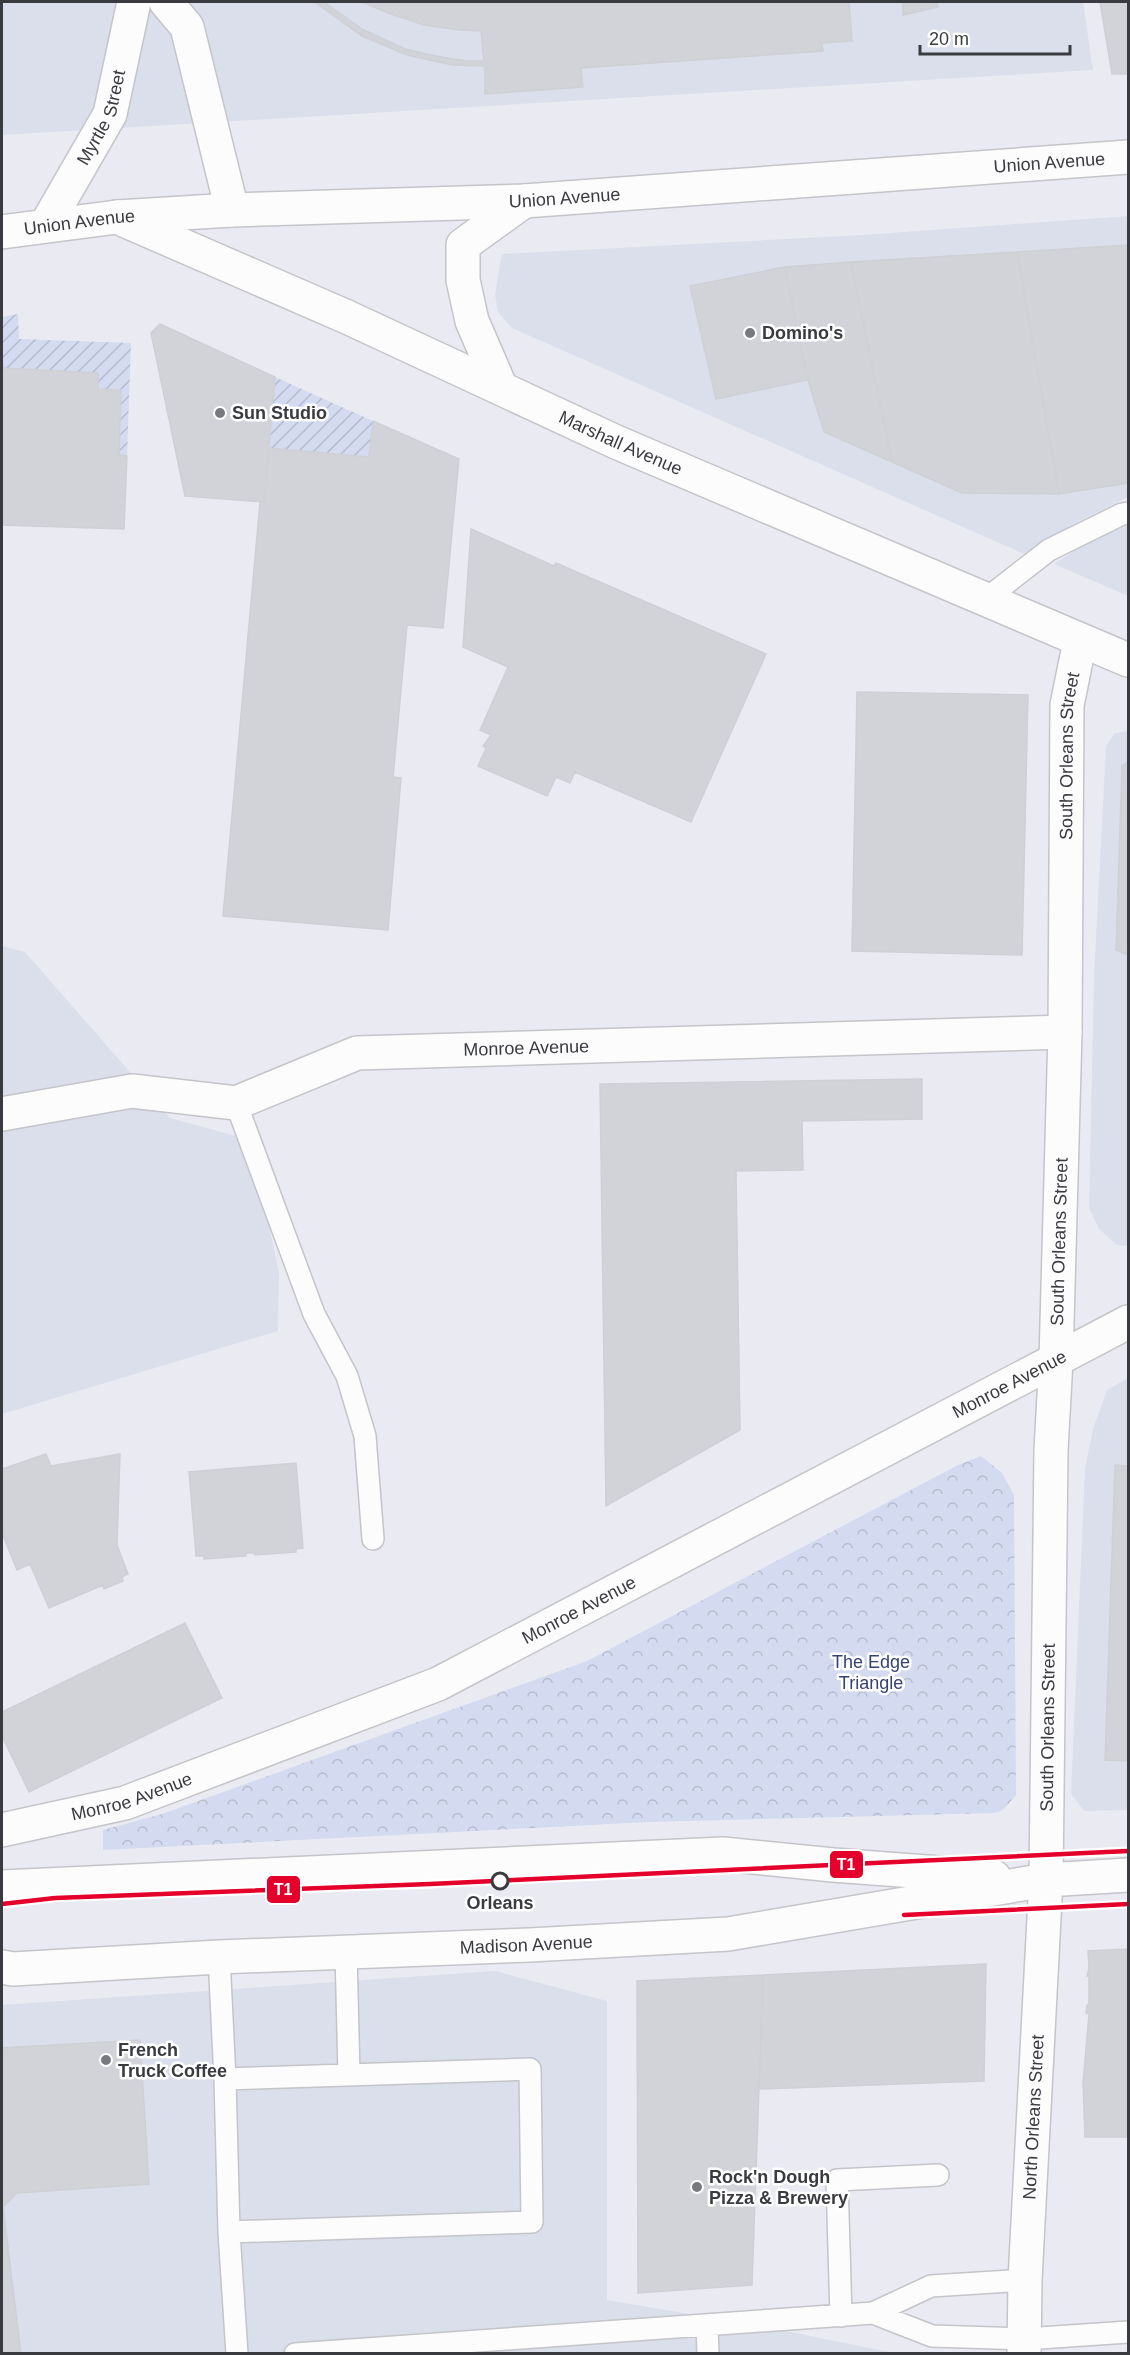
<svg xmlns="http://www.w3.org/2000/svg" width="1130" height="2355" viewBox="0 0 1130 2355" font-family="Helvetica,sans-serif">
<defs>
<pattern id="park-crowns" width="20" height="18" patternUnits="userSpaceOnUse" patternTransform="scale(1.5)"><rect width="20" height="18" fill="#d4daf0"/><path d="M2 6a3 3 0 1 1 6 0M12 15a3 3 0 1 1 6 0" fill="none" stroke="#b7bccf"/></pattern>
<pattern id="garden-furrows" width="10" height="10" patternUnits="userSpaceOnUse" patternTransform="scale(1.5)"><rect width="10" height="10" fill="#d4daf0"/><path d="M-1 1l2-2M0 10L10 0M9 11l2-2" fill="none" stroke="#b7bccf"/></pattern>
</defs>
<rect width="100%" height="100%" fill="#eaebf2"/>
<path fill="#dbdfec" d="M2,2H1083L1093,70L2,135Z
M1128,216V497L1077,522L1024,554L512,328L498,312L495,294L502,254L862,235Z
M1128,525V596L1054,564L1104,532Z
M1128,731V1246L1117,1245L1099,1229L1089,1208L1094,976L1106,746L1115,733Z
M2,946L25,952L170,1118L251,1140L279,1273L278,1331L2,1414Z
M1128,1378V1810L1084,1811L1071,1794L1085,1468L1093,1429L1107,1390Z
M495,1971L607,2001V2300L761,2326L894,2353H2V2005Z"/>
<path fill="url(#park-crowns)" d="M981,1456L1002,1473L1014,1495L1016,1795L1003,1810L994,1813L649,1822L103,1850V1830L162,1814L587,1661L958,1465Z"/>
<path fill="url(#garden-furrows)" d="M18,314L19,339L131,343L127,456L119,455L121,390L98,389V373L2,368V317Z
M275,377L373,421L369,457L269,448Z"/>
<path fill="#d2d3d9" stroke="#ced0d5" stroke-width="1.5" d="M315,2H324L362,29L405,49L435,56L466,61H484L481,31L460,30L424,25L388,13L362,2H849L852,41L822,43L823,51L581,68L583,87L485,94V66L452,65L407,55L362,36Z
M903,2H937L938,7L903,15Z
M1100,2H1128V74H1112Z
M1128,245V483L1059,494L1017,252Z
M1017,252L1059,494L962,493L892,462L851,262Z
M851,262L892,462L824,432L808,380L785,267Z
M785,267L808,380L716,399L690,286Z
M160,324L275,377L264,502L185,496L151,333Z
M2,368L98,373V389L121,390L119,455L127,456L124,529L2,525Z
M373,421L459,459L443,628L407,625L393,777L401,778L388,930L223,916L260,502H264L269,448L369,457Z
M471,529L554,566L556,563L766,654L691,822L575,772L570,783L556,777L547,796L478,766L486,748L483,746L491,735L480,730L508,667L463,647Z
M857,692L1028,695L1022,955L852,951Z
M1128,762V955L1116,950L1122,766Z
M922,1079V1119L802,1121L803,1170L736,1171L740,1430L606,1506L600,1084Z
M46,1454L51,1466L120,1454L117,1545L128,1574L122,1577L123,1581L104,1589L103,1585L49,1608L30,1564L17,1570L2,1533V1469Z
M296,1463L303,1548L296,1549V1552L255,1555L254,1553H246V1556L204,1559V1556H196L189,1472Z
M1115,1465L1128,1466V1761L1105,1760Z
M185,1623L222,1698L29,1792L2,1736V1712Z
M1128,1949V2137H1085L1083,2083L1089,2014L1086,2013L1087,2005H1089V1975L1087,1976L1089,1968L1088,1951Z
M986,1964L984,2081L759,2089L763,1975Z
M763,1975L752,2285L638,2293L637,1981Z
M140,2040L149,2184L17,2193L3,2207L21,2354H2V2048Z"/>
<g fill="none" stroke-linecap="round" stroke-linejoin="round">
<defs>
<path id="service" d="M986,599L1049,550L1122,514L1128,513
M236,1103L314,1314L347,1376L365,1436L373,1539
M346,1952L349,2075
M219,1957L225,2079
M229,2232L532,2222L530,2069L225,2079L229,2232L237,2354
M873,2313L932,2336L1025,2339L1128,2332
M841,2316L837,2180L938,2175
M707,2326L708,2354
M295,2354L873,2313L931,2286L1025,2280"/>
<g id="minor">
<path d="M166,2L187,27L232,210"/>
<path id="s1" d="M46,225L110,114L134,2"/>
<path id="s2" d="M2,1114L132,1091L236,1103L357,1053L1065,1032"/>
<path id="s3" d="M1024,2354L1025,2280L1046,1880L1051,1450L1056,1360L1065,1032L1067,705L1080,641"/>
</g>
<g id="tertiary">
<path id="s4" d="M117,217L347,317L616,442L1128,660"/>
<path id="s5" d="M2,1830L125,1803L438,1684L1128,1322"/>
<path d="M2,1887L723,1854L833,1865L994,1877"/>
<path id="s6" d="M2,1967L13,1969L219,1957L530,1945L728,1934L1046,1880L1128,1875"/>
</g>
<g id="primary">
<path id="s7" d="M2,232L117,217L232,210L524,201L1128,157"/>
<path d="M501,388L472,321L463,280V245L524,201"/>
</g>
</defs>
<use href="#service" stroke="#c4c4c9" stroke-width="24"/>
<use href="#minor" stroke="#c4c4c9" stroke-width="36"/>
<use href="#tertiary" stroke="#c4c4c9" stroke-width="36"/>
<use href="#primary" stroke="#c4c4c9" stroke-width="36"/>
<use href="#service" stroke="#fcfcfd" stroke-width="21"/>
<use href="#minor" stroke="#fcfcfd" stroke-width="33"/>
<use href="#tertiary" stroke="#fcfcfd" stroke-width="33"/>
<use href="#primary" stroke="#fcfcfd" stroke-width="33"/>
<defs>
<path id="tram-1" d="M2,1904L55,1898L430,1884L1128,1851
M904,1915L1128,1904"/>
</defs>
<use href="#tram-1" stroke="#fff" stroke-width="9"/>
<use href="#tram-1" stroke="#e4002b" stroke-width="4.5"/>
</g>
<g fill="#78797e" stroke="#fff" stroke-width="2">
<circle cx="750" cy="333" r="6"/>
<circle cx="220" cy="413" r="6"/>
<circle cx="106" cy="2060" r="6"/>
<circle cx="697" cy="2187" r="6"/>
</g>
<circle fill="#fff" stroke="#3a3b40" stroke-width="3" cx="500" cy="1881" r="8"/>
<g text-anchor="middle" stroke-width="5" stroke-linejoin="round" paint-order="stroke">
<g font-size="18" fill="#3a3b40" stroke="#fff">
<text dy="6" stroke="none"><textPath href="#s1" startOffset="122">Myrtle Street</textPath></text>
<text dy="6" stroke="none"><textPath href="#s7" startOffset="1050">Union Avenue</textPath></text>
<text dy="6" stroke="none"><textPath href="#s7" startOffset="564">Union Avenue</textPath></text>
<text dy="6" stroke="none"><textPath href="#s7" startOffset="78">Union Avenue</textPath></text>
<text dy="6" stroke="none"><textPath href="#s4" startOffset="552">Marshall Avenue</textPath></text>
<text dy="6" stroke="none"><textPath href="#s3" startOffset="1599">South Orleans Street</textPath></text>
<text dy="6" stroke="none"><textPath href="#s2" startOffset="537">Monroe Avenue</textPath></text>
<text dy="6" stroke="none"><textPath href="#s3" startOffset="1113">South Orleans Street</textPath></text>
<text dy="6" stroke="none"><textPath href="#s5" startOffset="1106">Monroe Avenue</textPath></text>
<text dy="6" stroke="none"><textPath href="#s5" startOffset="620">Monroe Avenue</textPath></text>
<text dy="6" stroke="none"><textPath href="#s3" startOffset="627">South Orleans Street</textPath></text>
<text dy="6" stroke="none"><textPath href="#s5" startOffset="134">Monroe Avenue</textPath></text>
<text dy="6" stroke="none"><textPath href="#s6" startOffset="525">Madison Avenue</textPath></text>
<text dy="6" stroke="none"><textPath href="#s3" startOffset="237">North Orleans Street</textPath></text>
</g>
<g font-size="18" font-weight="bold" fill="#3a3b40" stroke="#fff" text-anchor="start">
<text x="762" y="339">Domino's</text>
<text x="232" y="419">Sun Studio</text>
<text x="118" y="2056">French<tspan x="118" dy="21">Truck Coffee</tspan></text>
<text x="709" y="2183">Rock'n Dough<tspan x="709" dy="21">Pizza &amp; Brewery</tspan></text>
</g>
<g font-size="18" fill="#364273" stroke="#fff">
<text x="871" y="1668">The Edge<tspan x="871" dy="21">Triangle</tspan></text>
</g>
<g font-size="18" font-weight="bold" fill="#3a3b40" stroke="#fff">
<text x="500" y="1909">Orleans</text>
</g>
</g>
<g stroke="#fff" stroke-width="2">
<rect x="829" y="1850" width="35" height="29" rx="6" fill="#e4002b"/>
<rect x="266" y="1875" width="35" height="29" rx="6" fill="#e4002b"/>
</g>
<g font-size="16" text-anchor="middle" font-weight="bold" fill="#fff">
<text x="846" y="1870">T1</text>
<text x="283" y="1895">T1</text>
</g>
<rect width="1130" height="2355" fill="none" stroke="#3a3b40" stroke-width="6"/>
<path d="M920 45v9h150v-9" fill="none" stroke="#3a3b40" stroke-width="3"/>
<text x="929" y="45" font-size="18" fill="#3a3b40" stroke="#ffffff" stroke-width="4.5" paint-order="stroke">20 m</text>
</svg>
